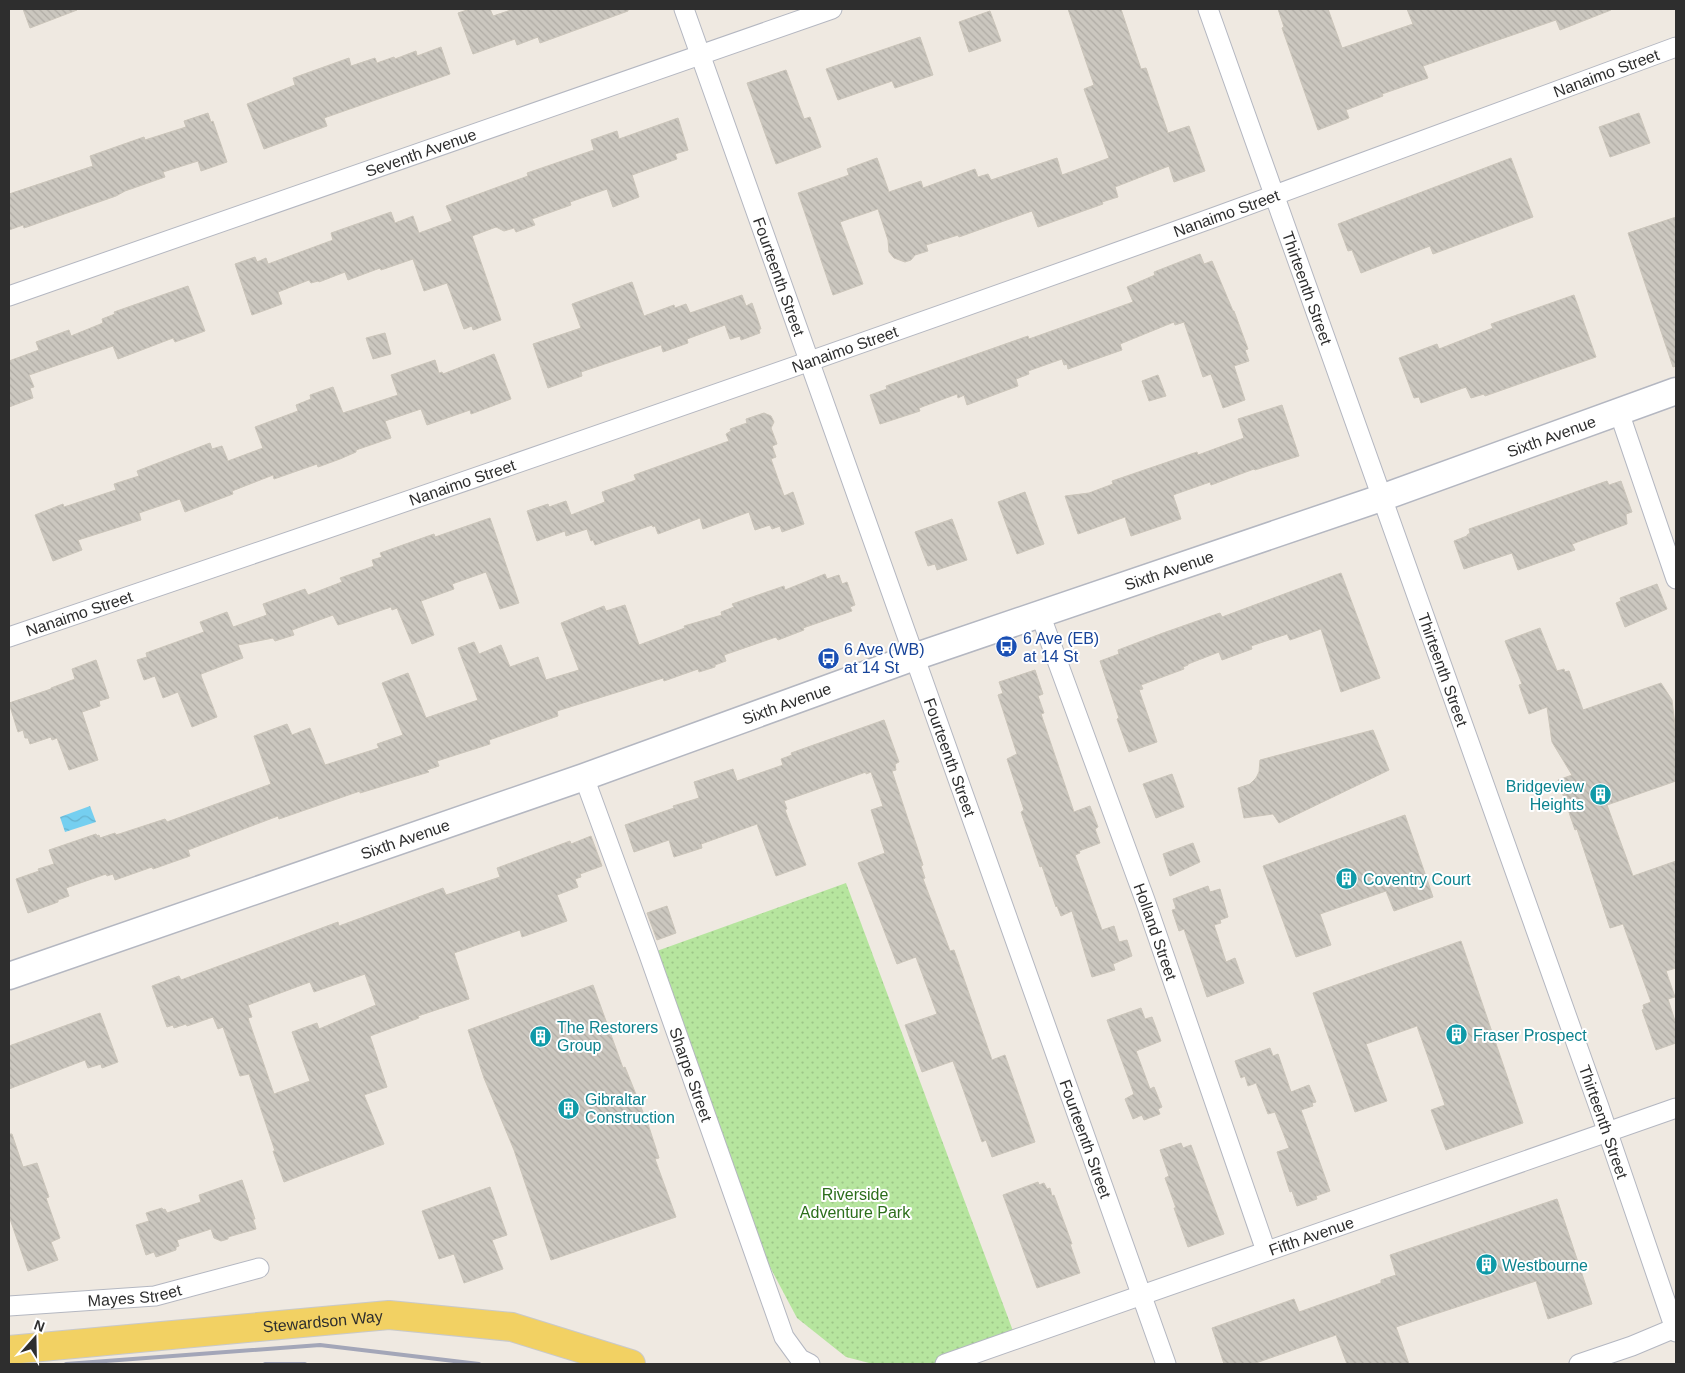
<svg xmlns="http://www.w3.org/2000/svg" width="1685" height="1373" viewBox="0 0 1685 1373" font-family="Helvetica,sans-serif">
<defs>
<pattern id="park-dots" width="8" height="8" patternUnits="userSpaceOnUse" patternTransform="scale(1.25)"><rect width="8" height="8" fill="#b6e59e"/><path d="M2 2h.1M6 6h.1" fill="none" stroke="#9dc588" stroke-width="1.8" stroke-linecap="round"/></pattern>
<pattern id="water-waves" width="16" height="10" patternUnits="userSpaceOnUse" patternTransform="scale(1.25)"><rect width="16" height="10" fill="#75cff0"/><path d="M0 5q4-4 8 0t8 0" fill="none" stroke="#66b2ce"/></pattern>
<pattern id="building-back-hatch" width="6" height="6" patternUnits="userSpaceOnUse" patternTransform="scale(1.25)"><rect width="6" height="6" fill="#cbc7bf"/><path d="M-1 5l2 2M0 0l6 6M5-1l2 2" fill="none" stroke="#afaba4"/></pattern>
</defs>
<rect width="100%" height="100%" fill="#efe9e1"/>
<path fill="url(#park-dots)" d="M846,883L1016,1339L948,1364H873L846,1357L797,1318L761,1250L654,952Z"/>
<path fill="url(#water-waves)" d="M90,806L96,822L65,832L60,817Z"/>
<path fill="url(#building-back-hatch)" stroke="#cbc5ba" fill-rule="evenodd" d="M23,9H77V10L30,28Z
M470,9H490L493,16L514,9H628V11L540,43L538,37L517,45L515,39L473,54L458,13Z
M1068,9H1121L1141,69L1146,68L1168,133L1189,126L1205,171L1174,182L1169,166L1115,187L1118,197L1102,202L1103,204L1038,227L1032,211L959,237L958,235L926,245L928,251L915,255L911,260L905,262L894,258L889,252L888,240L878,209L840,222L863,284L833,295L798,193L849,175L847,169L877,158L889,192L921,181L923,188L975,169L978,177L988,174L991,180L1057,158L1062,175L1109,158L1084,89L1094,85Z
M1278,9H1328L1342,48L1413,24L1407,9H1611V10L1560,30L1556,20L1423,66L1428,78L1382,94L1383,96L1346,110L1349,118L1318,130L1282,28L1284,27Z
M990,11L1001,41L969,52L959,22Z
M920,37L933,75L895,88L892,81L838,100L826,69Z
M441,47L450,74L324,118L327,126L264,149L247,104L295,85L293,78L349,58L351,66L375,58L377,63L394,57L395,59L416,51L417,56Z
M786,70L804,119L810,117L821,147L776,164L747,83Z
M208,113L211,122L213,121L227,162L201,171L198,161L163,172L165,177L125,191L116,196L24,228L23,225L9,230V194L93,166L90,156L144,137L145,140L186,127L184,121Z
M1639,113L1650,143L1610,157L1599,127Z
M678,118L688,150L675,154L677,159L632,175L639,197L613,207L607,189L570,202L571,205L532,219L535,225L516,232L514,228L504,231L496,227L472,236L501,320L473,330L472,326L464,329L447,283L424,291L413,259L381,270L380,268L348,280L345,272L319,282L318,281L311,283L309,280L278,292L282,304L252,315L235,264L255,257L257,262L266,258L268,264L333,240L331,233L391,212L395,223L413,216L419,233L452,221L446,206L528,176L527,173L594,150L591,140L617,131L619,139Z
M1511,158L1533,217L1433,254L1430,246L1361,273L1352,250L1348,251L1338,224Z
M1676,217V366L1673,367L1628,233Z
M1200,254L1204,264L1212,261L1233,311H1234L1248,349L1245,350L1249,361L1234,366L1245,400L1223,408L1211,374L1203,377L1184,322L1175,325L1174,322L1120,344L1122,350L1068,369L1067,364L1064,365L1062,359L1028,371L1029,374L1016,379L1018,386L967,405L964,395L958,398L957,394L919,408L920,411L880,424L870,395L887,389L886,386L1028,336L1029,339L1133,302L1127,287L1155,275L1154,272Z
M632,282L644,316L674,305L675,308L686,304L690,313L742,295L746,306L752,303L761,329H759L760,333L741,340L740,336L730,339L725,325L687,339L688,343L663,352L661,345L581,372L582,376L548,388L533,344L581,328L572,304Z
M188,286L205,331L175,342L173,338L118,359L113,346L29,375L34,387L30,388L33,398L9,407V361L39,350L36,342L69,330L71,336L103,323L102,319L115,314L114,312Z
M1574,295L1596,357L1485,396L1484,394L1471,398L1466,387L1421,403L1419,397L1414,398L1399,358L1437,344L1439,349L1493,328L1491,324Z
M385,333L391,354L373,359L366,338Z
M494,354L511,399L471,414L470,410L427,425L421,409L385,421L391,438L356,450V452L340,459L318,467L317,464L274,479L273,475L232,491L233,494L185,512L180,499L139,513L141,520L78,540L82,550L53,561L35,515L63,504L64,507L116,490L114,484L139,476L137,471L210,443L212,449L222,446L228,461L263,448L255,427L298,411L296,405L311,399L310,395L333,387L343,413L398,395L391,375L435,360L439,373L442,372L443,374Z
M1158,375L1166,396L1149,401L1142,381Z
M1282,405L1299,456L1255,470L1254,469L1211,485L1210,482L1173,495L1181,519L1131,536L1125,517L1078,534L1065,496L1089,493L1113,484L1112,481L1197,452L1198,455L1244,438L1238,419Z
M764,413L771,416L774,422L771,428L777,444L772,446L776,457L771,459L784,496L793,492L804,524L782,532L780,526L772,529L770,525L755,530L749,512L703,529L700,518L658,534L655,526L653,527L652,525L595,545L593,540L591,541L587,529L566,536L565,531L537,541L527,511L548,504L549,507L566,501L571,515L605,502L602,492L636,480L634,475L729,441L726,434L731,431L730,429L747,423L746,419Z
M1607,481L1609,485L1621,481L1632,512L1626,514L1627,524L1572,544L1575,550L1518,570L1512,553L1464,569L1454,541L1467,536V535L1470,533L1469,529Z
M1025,492L1044,544L1017,554L998,502Z
M490,518L519,603L500,609L486,572L452,584L454,589L421,601L434,635L412,644L397,608L392,610L391,607L338,625L333,615L292,630L294,635L275,641L273,638L238,645L243,658L201,674V676L217,717L192,727L178,692L163,698L155,676L144,680L137,660L147,657L146,653L204,632L200,622L227,612L233,627L267,615L263,604L305,589L308,595L342,582L340,578L374,566L372,560L382,557L380,553L434,534L435,537Z
M952,519L967,560L937,570L935,564L928,566L915,532Z
M1341,573L1380,678L1341,692L1321,629L1290,640L1287,634L1251,646L1252,649L1222,660L1219,652L1188,664V665L1183,667L1184,669L1141,685L1143,689L1139,690L1157,742L1129,752L1117,719L1119,718L1100,661L1119,654L1118,650L1163,633L1220,613L1222,617Z
M825,574L827,579L839,575L842,584L847,582L855,605L850,607L852,611L803,628L804,630L778,640L776,637L724,655L726,661L715,665V667L699,672L698,669L664,681L663,678L557,711L558,716L489,740L490,744L437,761L439,766L427,770L429,772L360,793V791L279,819L278,816L188,850L190,856L153,869L152,867L115,880L113,874L107,876L106,874L66,888L69,896L58,900V902L28,913L16,879L39,871L38,869L54,864L49,850L96,834L97,836L99,835L100,838L115,833L116,835L165,819L167,822L271,784L254,736L287,724L292,735L310,728L325,765L379,748L377,744L403,735L382,683L408,673L426,718L478,700L458,648L474,642L479,654L501,645L510,667L538,657L546,680L579,670L561,623L604,606L606,611L625,605L639,645L685,628L684,626L722,615L721,612L734,607L732,604L784,586L785,590Z
M1657,584L1667,609L1625,627L1616,603L1621,601L1620,598Z
M1540,628L1557,671L1564,669L1565,672L1569,671L1583,710L1661,683L1672,700L1676,734V781L1607,805L1633,876L1676,861V968L1666,971L1675,997L1668,999L1676,1024V1043L1656,1050L1642,1010L1644,1009L1643,1005L1651,1002L1623,924L1610,928L1577,829L1575,830L1558,780L1572,775L1552,742L1547,707L1529,714L1519,685L1522,684L1505,641Z
M96,660L109,698L99,701L100,706L82,712L98,760L69,770L57,738L52,740L51,737L30,744L28,738H25L23,730L18,732L9,703L51,689V688L75,679L72,669Z
M1035,670L1043,694L1038,696L1044,713L1041,714L1074,812L1090,806L1098,827L1095,829L1100,843L1079,851L1080,853L1075,855L1102,930L1114,926L1119,942L1127,940L1132,956L1113,964L1115,970L1092,977L1072,911L1061,916L1057,906L1056,907L1042,866L1040,867L1021,812L1024,810L1007,759L1017,754L998,695L1003,693L999,682Z
M884,720L899,762L895,764L896,770L892,771L923,865L921,866L925,878L923,879L950,951L954,950L992,1060L1005,1055L1035,1142L992,1157L986,1140L982,1142L953,1061L922,1072L905,1025L937,1014L916,957L897,964L858,863L885,853L871,810L883,806L871,772L866,774V772L784,801L787,809L785,810L806,865L776,876L757,824L701,844L702,848L674,857L669,840L634,852L625,825L674,808L673,806L699,798L694,782L733,769L737,781L783,765L781,759L792,755L791,753Z
M1373,730L1389,770L1279,823L1273,814L1244,818L1238,788L1250,784L1256,778L1259,772L1260,760Z
M1172,774L1184,807L1156,818L1143,784Z
M1405,815L1433,897L1394,911L1386,891L1320,914L1331,945L1296,957L1263,866Z
M591,836L602,866L580,874L581,877L575,879L578,887L557,895L567,921L522,937L520,930L454,953L469,999L418,1016L419,1018L370,1036L387,1087L364,1095L384,1144L284,1182L273,1151H275L249,1074L240,1076L223,1027L218,1029L213,1017L187,1026L186,1024L174,1028L173,1025L167,1027L152,986L179,976L181,980L338,922L339,926L443,888L446,895L500,877L497,868L570,841L571,844ZM365,974L376,1005L319,1029L317,1023L292,1032L310,1081L274,1094L248,1018L252,1017L248,1005L310,982L314,992Z
M1193,843L1200,862L1170,876L1163,854Z
M1208,886L1210,892L1220,889L1228,917L1220,920L1221,923L1214,925L1226,962L1235,958L1244,983L1207,997L1184,929L1179,931L1172,910L1176,909L1173,899Z
M667,906L676,933L657,940L647,913Z
M1461,941L1523,1123L1446,1150L1431,1110L1445,1105L1417,1026L1366,1044L1387,1101L1355,1112L1313,993Z
M593,985L623,1068L625,1067L649,1127L659,1158L655,1159L676,1217L551,1260L514,1150L484,1078L468,1030Z
M1141,1008L1145,1019L1152,1017L1161,1041L1136,1051L1150,1089L1154,1087L1162,1107L1158,1109L1160,1114L1144,1120L1142,1115L1133,1119L1125,1099L1134,1094L1107,1020Z
M100,1013L118,1062L102,1068L101,1064L88,1068L85,1060L9,1089V1046Z
M1270,1048L1273,1056L1278,1054L1291,1092L1309,1085L1316,1102L1312,1103L1313,1106L1301,1110L1330,1191L1316,1196L1317,1199L1297,1206L1292,1191L1290,1192L1277,1152L1289,1148L1275,1112L1268,1114L1256,1083L1248,1086L1245,1076L1241,1078L1235,1061Z
M9,1134H12L23,1167L37,1163L49,1197L46,1198L60,1238L51,1242L58,1260L28,1271L9,1216Z
M1181,1143L1183,1148L1191,1145L1224,1234L1188,1247L1174,1208H1176L1165,1178L1169,1176L1160,1150Z
M242,1180L255,1219H253L256,1229L228,1237V1239L221,1241L214,1238L211,1229L177,1240L179,1246L176,1247V1250L156,1257L154,1252L146,1255L136,1225L149,1221L146,1213L162,1208L163,1210L165,1209L167,1213L201,1202L199,1195Z
M1038,1182L1039,1185L1044,1183L1047,1189L1050,1188L1052,1196L1054,1195L1072,1244H1070L1080,1273L1037,1288L1003,1195Z
M490,1187L507,1235L492,1240L503,1269L464,1283L454,1254L439,1259L422,1211Z
M1557,1199L1592,1304L1548,1319L1536,1281L1396,1327L1409,1364H1347L1336,1335L1253,1364H1224L1212,1328L1294,1299L1299,1312L1381,1283V1280L1396,1275L1390,1255Z"/>
<g fill="none" stroke-linecap="round" stroke-linejoin="round">
<defs>
<g id="street">
<path id="s1" d="M684,9L1166,1364"/>
<path id="s2" d="M1208,9L1599,1107L1676,1332"/>
<path id="s3" d="M9,296L832,9"/>
<path d="M1619,412L1676,579"/>
<path id="s4" d="M1040,614L1145,900L1266,1251"/>
<path id="s5" d="M9,637C413,500 816,361 1218,216C1371,161 1523,103 1676,47"/>
<path id="s6" d="M584,777L648,952L784,1337L800,1359L810,1364"/>
<path id="s7" d="M9,1306L155,1296L259,1268"/>
<path id="s8" d="M945,1364L1676,1108"/>
<path d="M1579,1364L1632,1346L1675,1328"/>
</g>
<g id="secondary">
<path id="s9" d="M9,976L584,777L914,657L1381,498L1676,391"/>
</g>
<g id="primary">
<path id="s10" d="M9,1350L389,1315L512,1327L631,1364"/>
</g>
</defs>
<use href="#street" stroke="#b4b7c1" stroke-width="21"/>
<use href="#secondary" stroke="#b4b7c1" stroke-width="29"/>
<use href="#primary" stroke="#c9c9c9" stroke-width="30"/>
<use href="#street" stroke="#fff" stroke-width="19"/>
<use href="#secondary" stroke="#fff" stroke-width="26"/>
<use href="#primary" stroke="#f2d163" stroke-width="28"/>
<path stroke="#a3a6b8" stroke-width="4" d="M66,1364L320,1345L479,1364
M265,1364H305"/>
</g>
<defs>
<symbol id="bus-disc" viewBox="-11 -11 22 22"><circle r="9.5" fill="#1a4fb4" stroke="#fff"/><path d="M-5-6H5V4H4V6H2V4H-2V6H-4V4H-5ZM-3.5-4V0h7V-4ZM-3.5 1.2v1.5H-2V1.2ZM2 1.2v1.5H3.5V1.2Z" fill="#fff"/></symbol>
<symbol id="building-disc" viewBox="-11 -11 22 22"><circle r="9.5" fill="#0f9aa8" stroke="#fff"/><path d="M-4-6H4V6H1V3H-1V6H-4ZM-2.5-4.3h1.7v1.8h-1.7ZM.8-4.3h1.7v1.8H.8ZM-2.5-1h1.7V.8h-1.7ZM.8-1h1.7V.8H.8Z" fill="#fff"/></symbol>
</defs>
<g fill-rule="evenodd">
<use href="#bus-disc" x="994" y="634" width="25" height="25"/>
<use href="#bus-disc" x="816" y="646" width="25" height="25"/>
<use href="#building-disc" x="1588" y="782" width="25" height="25"/>
<use href="#building-disc" x="1334" y="866" width="25" height="25"/>
<use href="#building-disc" x="1444" y="1022" width="25" height="25"/>
<use href="#building-disc" x="528" y="1024" width="25" height="25"/>
<use href="#building-disc" x="556" y="1096" width="25" height="25"/>
<use href="#building-disc" x="1474" y="1252" width="25" height="25"/>
</g>
<g text-anchor="middle" stroke-width="4" stroke-linejoin="round" paint-order="stroke">
<g font-size="16" fill="#2e2e2e" stroke="#fff">
<text dy="6" stroke="none"><textPath href="#s5" startOffset="1694">Nanaimo Street</textPath></text>
<text dy="6" stroke="none"><textPath href="#s3" startOffset="436">Seventh Avenue</textPath></text>
<text dy="6" stroke="none"><textPath href="#s5" startOffset="1289">Nanaimo Street</textPath></text>
<text dy="6" stroke="none"><textPath href="#s1" startOffset="284">Fourteenth Street</textPath></text>
<text dy="6" stroke="none"><textPath href="#s2" startOffset="296">Thirteenth Street</textPath></text>
<text dy="6" stroke="none"><textPath href="#s5" startOffset="884">Nanaimo Street</textPath></text>
<text dy="6" stroke="none"><textPath href="#s9" startOffset="1634">Sixth Avenue</textPath></text>
<text dy="6" stroke="none"><textPath href="#s5" startOffset="479">Nanaimo Street</textPath></text>
<text dy="6" stroke="none"><textPath href="#s9" startOffset="1229">Sixth Avenue</textPath></text>
<text dy="6" stroke="none"><textPath href="#s5" startOffset="74">Nanaimo Street</textPath></text>
<text dy="6" stroke="none"><textPath href="#s2" startOffset="701">Thirteenth Street</textPath></text>
<text dy="6" stroke="none"><textPath href="#s9" startOffset="824">Sixth Avenue</textPath></text>
<text dy="6" stroke="none"><textPath href="#s1" startOffset="794">Fourteenth Street</textPath></text>
<text dy="6" stroke="none"><textPath href="#s9" startOffset="419">Sixth Avenue</textPath></text>
<text dy="6" stroke="none"><textPath href="#s4" startOffset="338">Holland Street</textPath></text>
<text dy="6" stroke="none"><textPath href="#s6" startOffset="316">Sharpe Street</textPath></text>
<text dy="6" stroke="none"><textPath href="#s2" startOffset="1181">Thirteenth Street</textPath></text>
<text dy="6" stroke="none"><textPath href="#s1" startOffset="1199">Fourteenth Street</textPath></text>
<text dy="6" stroke="none"><textPath href="#s8" startOffset="388">Fifth Avenue</textPath></text>
<text dy="6" stroke="none"><textPath href="#s7" startOffset="126">Mayes Street</textPath></text>
<text dy="6" stroke="none"><textPath href="#s10" startOffset="315">Stewardson Way</textPath></text>
</g>
<g font-size="16" fill="#164399" stroke="#fff" text-anchor="start">
<text x="1023" y="644">6 Ave (EB)<tspan x="1023" dy="18">at 14 St</tspan></text>
<text x="844" y="655">6 Ave (WB)<tspan x="844" dy="18">at 14 St</tspan></text>
</g>
<g font-size="16" fill="#0d838f" stroke="#fff" text-anchor="start">
<text x="1584" y="792" text-anchor="end">Bridgeview<tspan x="1584" dy="18">Heights</tspan></text>
<text x="1363" y="885">Coventry Court</text>
<text x="557" y="1033">The Restorers<tspan x="557" dy="18">Group</tspan></text>
<text x="1473" y="1041">Fraser Prospect</text>
<text x="585" y="1105">Gibraltar<tspan x="585" dy="18">Construction</tspan></text>
<text x="1502" y="1271">Westbourne</text>
</g>
<g font-size="16" fill="#2c6e1b" stroke="#fff">
<text x="855" y="1200">Riverside<tspan x="855" dy="18">Adventure Park</tspan></text>
</g>
</g>
<rect width="1685" height="1373" fill="none" stroke="#2e2e2e" stroke-width="20"/>
<g transform="translate(35 1338) rotate(20)" stroke="#ffffff" stroke-width="4" paint-order="stroke">
<path d="M0-4L9 19L0 12L-9 19Z" fill="#2e2e2e"/>
<text y="-8" font-size="14" font-weight="bold" text-anchor="middle" fill="#2e2e2e">N</text>
</g>
</svg>
